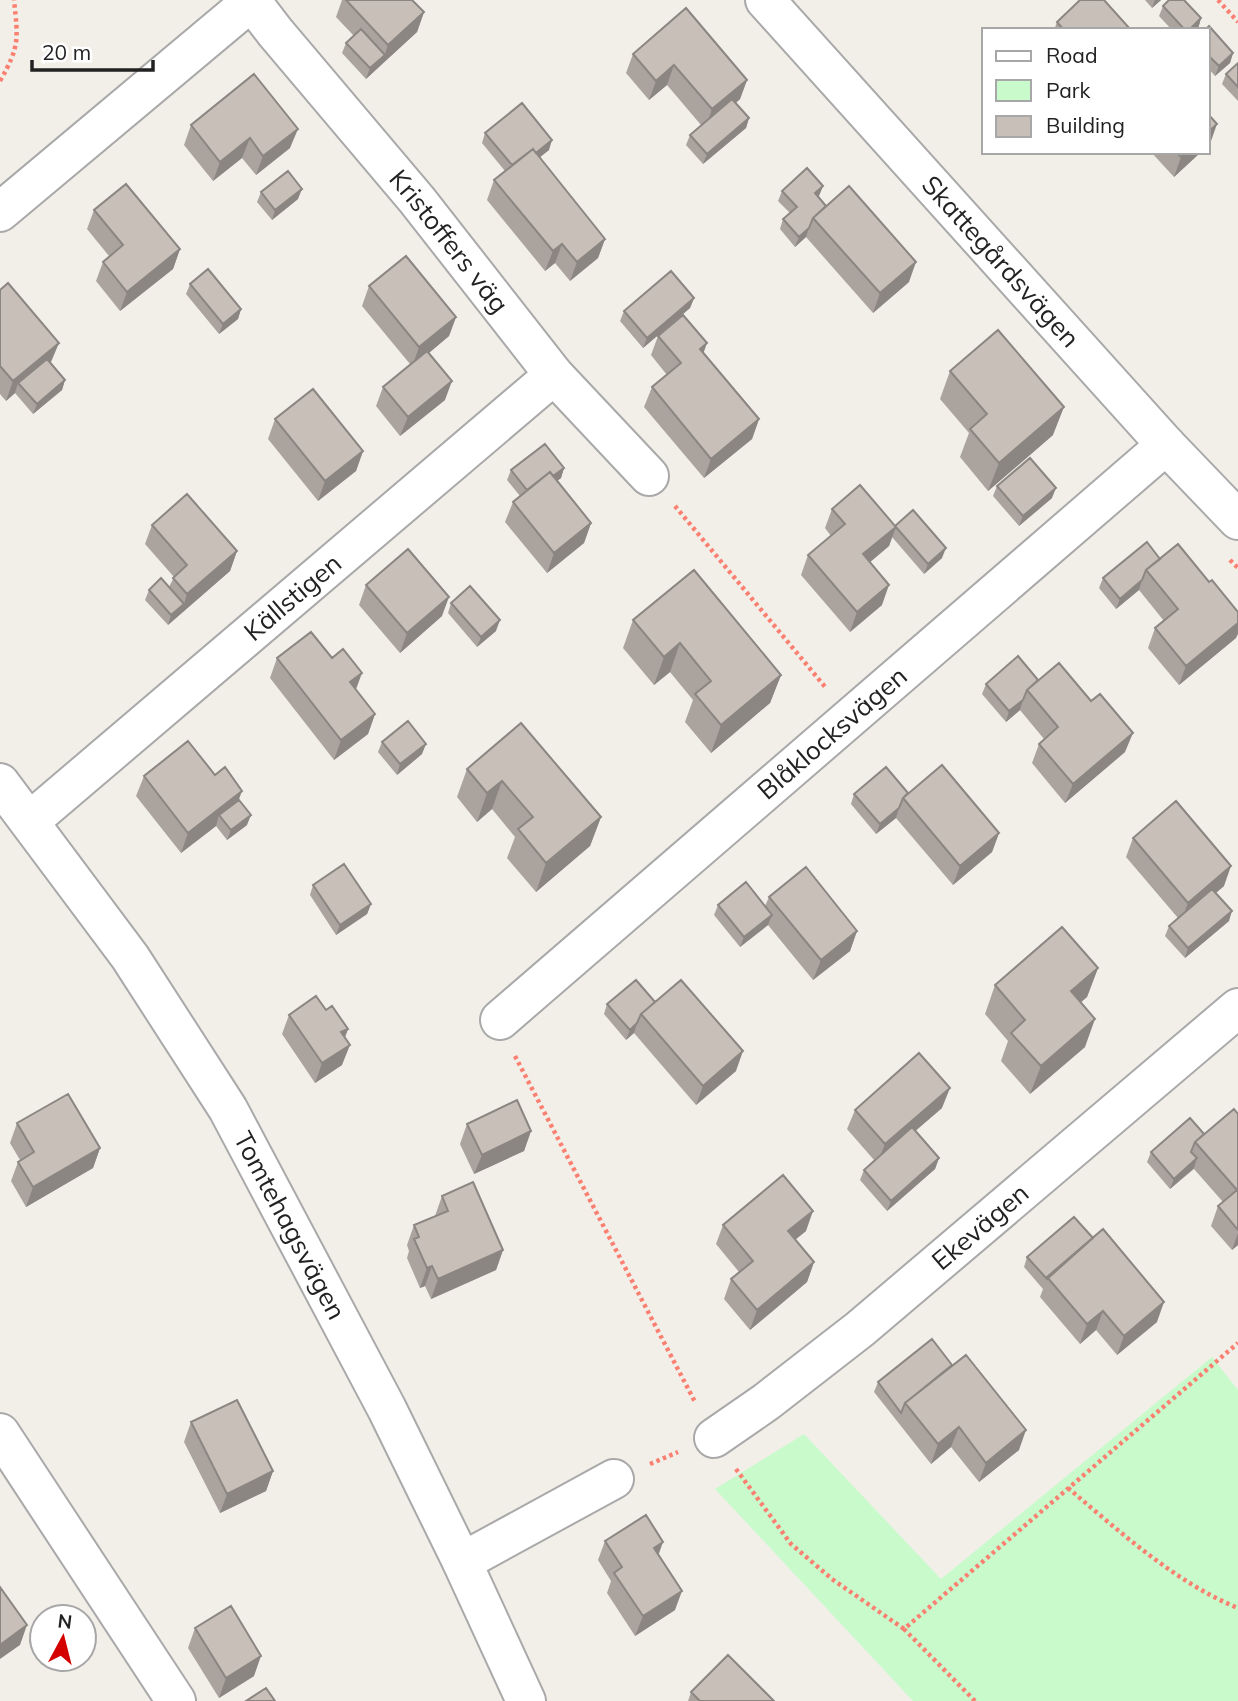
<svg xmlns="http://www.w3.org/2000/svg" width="1238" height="1701" viewBox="0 0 1238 1701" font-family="Mulish,sans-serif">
<rect width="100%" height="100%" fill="#f2efe9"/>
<path fill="#c8facc" d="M1212,1357L1238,1390V1701H913L715,1489L804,1434L941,1579Z"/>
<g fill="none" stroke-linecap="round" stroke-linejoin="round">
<defs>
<g id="minor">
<path id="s1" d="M765,0L1166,445L1238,520"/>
<path id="s2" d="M252,2L275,32L417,200L554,375L649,476"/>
<path id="s3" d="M30,821L554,375"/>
<path id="s4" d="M500,1020L1166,445"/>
<path d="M0,1433L176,1701"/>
<path id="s5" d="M714,1438L766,1402L860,1329L1238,1008"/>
<path d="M462,1562L614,1479"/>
</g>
<g id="tertiary">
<path d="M0,212L253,0"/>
<path id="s6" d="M0,783L130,957L228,1109L387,1409L462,1562L526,1701"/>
</g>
</defs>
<use href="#minor" stroke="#a9a9a9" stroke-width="42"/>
<use href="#tertiary" stroke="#a9a9a9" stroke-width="42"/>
<path stroke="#fa8072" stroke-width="4.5" stroke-dasharray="3.5 3.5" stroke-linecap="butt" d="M1218,0L1238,22
M0,81C20,46 18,39 14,0
M675,506L826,688
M1230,560L1238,568
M515,1056L695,1402
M650,1464L678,1452
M736,1469L791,1544L832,1579L904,1629
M1068,1488C1119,1531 1176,1583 1238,1608
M975,1701L904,1629L1238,1343"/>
<use href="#minor" stroke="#fff" stroke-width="38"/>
<use href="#tertiary" stroke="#fff" stroke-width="38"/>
</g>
<path fill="#aba49e" d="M342,0H412L424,12L417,32L366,79L342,53L346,43L354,36L336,17Z
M1145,0H1161L1152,8Z
M1163,6L1201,18L1198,29L1196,30H1172L1159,16Z
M1057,22L1131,30H1054Z
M1208,30L1233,53L1230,63L1215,76L1208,68Z
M633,54L747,80L740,99L736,103L749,118L746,128L703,164L686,145L690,135L701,125L667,85L649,100L626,73Z
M1238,63V101L1222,84L1226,74Z
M191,125L290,148L256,175L242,158L213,181L184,145Z
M485,133L549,150L539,157L605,239L598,258L570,281L555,263L545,271L487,200L494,180L505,171L482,143Z
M1151,152H1201L1174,177Z
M823,186L818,197L826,206L909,282L873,313L806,237L795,247L780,229L783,219L790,213L778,201L782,191Z
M261,192L298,199L272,220L257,202Z
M94,210L180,249L173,269L120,311L96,281L103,262L109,256L87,229Z
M190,284L241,309L238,319L219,334L186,294Z
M369,286L456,317L449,336L429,353L445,400L400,436L376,406L383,387L410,364L362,306Z
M0,290L51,363L65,380L62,390L33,414L15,393L6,401L0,394Z
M694,298L690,308L643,348L620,321L624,311Z
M658,336L703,353L759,419L752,439L704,478L644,407L652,387L667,375L651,355Z
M950,371L1053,435L988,491L960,457L969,433L940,399Z
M275,419L363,451L356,471L318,501L268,439Z
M564,468L561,478L557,481L591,523L584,543L547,573L505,522L513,502L520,496L507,480L511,470Z
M997,486L1052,498L1019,526L993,496Z
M832,509L896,526L942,558L924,574L892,537L889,546L870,562L882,605L850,632L801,575L808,555L831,536L825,528Z
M152,525L237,551L230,571L168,625L145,600L149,590L169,587L174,577L145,544Z
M1160,559L1236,638L1179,685L1148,648L1155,628L1164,621L1139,590L1116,609L1099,588L1103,578Z
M366,585L442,616L400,653L359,605Z
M451,603L496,631L477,647L448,613Z
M633,620L781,675L770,703L711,753L685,722L693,700L670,672L654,685L623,648Z
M277,658H332L375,714L368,734L334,760L270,678Z
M1038,680L1125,752L1065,803L1032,763L1039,744L1044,739L1020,710L1006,722L982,694L986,684Z
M521,723L601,817L590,846L536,892L507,858L515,837L492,809L477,822L457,797L467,769Z
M382,742L422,754L397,775L378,752Z
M215,775L239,800L247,825L227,840L216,826L181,853L136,796L144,776Z
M908,793L999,833L992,852L953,885L896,818L876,834L851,804L854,794Z
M1133,838L1224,886L1216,893L1229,921L1185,958L1165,936L1169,926L1178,918L1126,857Z
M313,885L371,904L367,914L336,935L310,895Z
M769,897L857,931L850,951L813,980L768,925L740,947L714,915L718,905L765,906Z
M1098,968L1087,997L1081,1002L1085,1047L1030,1094L1001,1061L1008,1041L985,1014L995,985Z
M655,1002L736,1071L696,1105L634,1033L626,1040L604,1014L607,1004Z
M326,1010L348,1029L345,1037L342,1065L315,1083L282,1034L289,1015Z
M942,1108L915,1131L939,1158L935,1169L887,1211L860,1180L864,1170L874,1160L847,1129L855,1110Z
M1238,1114V1245L1232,1250L1211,1226L1218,1206L1223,1202L1194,1169L1170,1189L1147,1162L1151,1152L1204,1134Z
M17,1123L100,1148L93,1168L26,1207L11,1181L18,1162L20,1160L10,1143Z
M467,1124L531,1131L524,1151L474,1174L460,1144Z
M442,1196L503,1250L496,1270L431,1299L425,1286L420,1288L407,1258L409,1251L407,1245L414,1225L435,1216Z
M723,1225L806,1231L795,1240L814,1262L807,1282L750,1330L724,1299L731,1279L739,1272L716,1244Z
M1027,1257L1157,1322L1117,1355L1096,1330L1080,1344L1040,1297L1043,1289L1024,1267Z
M878,1382L1019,1450L979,1482L951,1447L931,1464L874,1392Z
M191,1422L273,1471L266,1491L220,1513L184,1442Z
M605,1541L659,1555L675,1610L635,1636L607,1593L611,1581L598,1560Z
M195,1628L254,1676L219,1698L188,1648Z
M691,1692L774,1701H688Z"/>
<path fill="#8b8681" d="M1155,0H1161L1152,8Z
M424,12L417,32L381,65L388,45Z
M1201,18L1198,29L1196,30H1189Z
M1233,53L1230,63L1215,76L1219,66Z
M385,55L381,65L366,79L370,68Z
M674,65L667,85L649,100L656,81Z
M747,80L740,99L705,129L712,109Z
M749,118L746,128L703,164L707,154Z
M1217,124L1210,144L1208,145V132Z
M298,129L290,148L256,175L263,156Z
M250,138L242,158L213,181L220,162Z
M552,140L549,150L512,180L516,170Z
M1187,152H1201L1174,177L1181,157Z
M823,186L819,196L811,203L815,193Z
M302,189L298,199L272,220L275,210Z
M809,228L806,237L795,247L799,237Z
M605,239L598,258L570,281L577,262Z
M562,244L555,263L545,271L553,251Z
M180,249L173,269L120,311L127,292Z
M916,262L909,282L873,313L880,293Z
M694,298L690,308L643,348L647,338Z
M241,309L238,319L219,334L223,324Z
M456,317L449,336L412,367L419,347Z
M59,343L51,362L22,387L18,383L15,393L6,401L13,381Z
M707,343L700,363V349Z
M65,380L62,390L33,414L37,404Z
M452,381L445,400L400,436L408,417Z
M1064,407L1053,435L988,491L999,463Z
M759,419L752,439L704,478L711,459Z
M363,451L356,471L318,501L325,481Z
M564,468L561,478L527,505L530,494Z
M1056,488L1052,498L1019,526L1023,516Z
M591,523L584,543L547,573L554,553Z
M896,527L889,546L856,574L863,554Z
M946,548L942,558L924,574L928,564Z
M237,551L230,571L168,625L171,615L184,604L187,594Z
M1142,580L1139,590L1116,609L1120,599Z
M889,585L882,605L850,632L857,612Z
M449,597L442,616L400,653L407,633Z
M500,620L496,631L477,647L481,637Z
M1238,623V634L1236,638L1179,685L1186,666Z
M680,643L670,672L654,685L664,657Z
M362,673L355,692L350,682Z
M781,675L770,703L711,753L721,725Z
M1023,700L1020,710L1006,722L1009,711Z
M375,714L368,734L334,760L341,740Z
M1133,733L1125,752L1065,803L1073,784Z
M426,744L422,754L397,775L400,764Z
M502,781L492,809L477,822L487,793Z
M242,791L235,810L219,815L216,826L181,853L188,833Z
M899,808L896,818L876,834L880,824Z
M251,815L247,825L227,840L231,830Z
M601,817L590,846L536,892L546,863Z
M999,833L992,852L953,885L960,866Z
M1231,866L1224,886L1181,922L1188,903Z
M371,904L367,914L336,935L340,925Z
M1232,911L1229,921L1185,958L1188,948Z
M772,915L768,925L740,947L744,937Z
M857,931L850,951L813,980L821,960Z
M1098,968L1087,997L1060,1020L1071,991Z
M1095,1019L1085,1047L1030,1094L1041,1066Z
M637,1023L634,1033L626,1040L630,1030Z
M348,1029L341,1048V1032Z
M350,1045L342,1065L315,1083L322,1063Z
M743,1051L736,1071L696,1105L703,1086Z
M950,1088L942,1108L877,1164L885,1144Z
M531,1131L524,1151L474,1174L482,1155Z
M100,1148L93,1168L26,1207L33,1187Z
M939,1158L935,1169L887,1211L891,1201Z
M1197,1158L1194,1168L1170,1189L1174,1179Z
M813,1211L806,1231L781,1251L788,1231Z
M1238,1233V1245L1232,1250Z
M503,1250L496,1270L431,1299L438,1279Z
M814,1262L807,1282L750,1330L757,1310Z
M432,1266L425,1286L420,1288L427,1268Z
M1164,1302L1157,1322L1117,1355L1124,1336Z
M1103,1311L1096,1330L1080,1344L1087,1324Z
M959,1427L951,1447L931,1464L938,1444Z
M1026,1430L1019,1450L979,1482L986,1463Z
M273,1471L266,1491L220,1513L227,1494Z
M663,1542L656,1562L654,1548Z
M682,1591L675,1610L635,1636L643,1616Z
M27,1625L20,1645L0,1659V1645Z
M261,1656L254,1676L219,1698L226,1678Z"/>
<path fill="#c7bfb8" stroke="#8b8681" stroke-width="2" d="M346,0H412L424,12L388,45Z
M1080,0H1104L1131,30H1064L1057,22Z
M1169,0H1184L1201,18L1189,30H1185L1163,6Z
M686,8L747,80L712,109L674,65L656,81L633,54Z
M1209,26L1233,53L1219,66L1208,55V30H1205Z
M361,29L385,55L370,68L346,43Z
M1238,63V87L1226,74Z
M254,74L298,129L263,156L250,138L220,162L191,125Z
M732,99L749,118L707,154L690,135Z
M522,103L552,140L536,153L533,149L512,165L485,133Z
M1208,114L1217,124L1208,132Z
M533,149L605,239L577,262L562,244L553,251L494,180Z
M1176,152H1187L1181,157Z
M807,168L823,186L815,193L826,206L813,218L809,228L799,237L783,219L797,207L782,191Z
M288,171L302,189L275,210L261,192Z
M126,184L180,249L127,292L103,262L123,245L94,210Z
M849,186L916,262L880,293L813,218Z
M406,256L456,317L419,347L369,286Z
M208,269L241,309L223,324L190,284Z
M671,271L694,298L647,338L624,311Z
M8,283L59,343L13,381L0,366V290Z
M683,315L707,343L700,349L759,419L711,459L652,387L681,363L658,336Z
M998,330L1064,407L999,463L970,429L987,414L950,371Z
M427,351L452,381L408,417L383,387Z
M47,359L65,380L37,404L18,383Z
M313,389L363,451L325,481L275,419Z
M545,444L564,468L553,476L550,472L527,490L511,470Z
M1030,458L1056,488L1023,516L997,486Z
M550,472L591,523L554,553L513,502Z
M860,485L896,527L863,554L889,585L857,612L808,555L845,524L832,509Z
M187,494L237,551L187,594L173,578L187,565L152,525Z
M913,510L946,548L928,564L895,526Z
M1147,542L1160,559L1146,570L1142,580L1120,599L1103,578Z
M1178,544L1209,582L1212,580L1238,612V623L1186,666L1155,628L1178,609L1146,570Z
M408,549L449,597L407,633L366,585Z
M694,570L781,675L721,725L695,694L711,681L680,643L664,657L633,620Z
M161,578L184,604L171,615L149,590Z
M470,586L500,620L481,637L451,603Z
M311,632L332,658L343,649L362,673L350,682L375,714L341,740L277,658Z
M1018,656L1038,680L1027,690L1023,700L1009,711L986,684Z
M1059,663L1091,701L1100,694L1133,733L1073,784L1039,744L1058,727L1027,690Z
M408,721L426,744L400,764L382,742Z
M521,723L601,817L546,863L518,829L533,817L502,781L487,793L467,769Z
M188,741L215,775L225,767L242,791L188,833L144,776Z
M942,765L999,833L960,866L903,798Z
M886,767L908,793L903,798L899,808L880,824L854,794Z
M239,800L251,815L231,830L219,815Z
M1176,801L1231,866L1188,903L1133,838Z
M344,864L371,904L340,925L313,885Z
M806,867L857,931L821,960L769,897Z
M746,882L772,915L744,937L718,905Z
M1212,889L1232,911L1188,948L1169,926Z
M1062,927L1098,968L1071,991L1095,1019L1041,1066L1011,1033L1025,1020L995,985Z
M636,980L655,1002L641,1014L637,1023L630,1030L607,1004Z
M681,980L743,1051L703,1086L641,1014Z
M316,996L326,1010L332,1006L348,1029L341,1032L350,1045L322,1063L289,1015Z
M919,1053L950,1088L885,1144L855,1110Z
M68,1094L100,1148L33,1187L18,1162L34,1152L17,1123Z
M517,1100L531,1131L482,1155L467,1124Z
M1234,1109L1238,1114V1230L1218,1206L1237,1190L1195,1142Z
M1190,1118L1204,1134L1195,1142L1191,1152L1197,1158L1174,1179L1151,1152Z
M912,1127L939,1158L891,1201L864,1170Z
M783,1175L813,1211L788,1231L814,1262L757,1310L731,1279L753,1261L723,1225Z
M473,1182L503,1250L438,1279L432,1266L427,1268L414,1239L419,1237L414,1225L448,1211L442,1196Z
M1074,1217L1093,1238L1047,1279L1027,1257Z
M1103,1229L1164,1302L1124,1336L1103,1311L1087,1324L1047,1277Z
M932,1339L952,1365L905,1403L901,1413L878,1382Z
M966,1355L1026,1430L986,1463L959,1427L938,1444L905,1403Z
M237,1400L273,1471L227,1494L191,1422Z
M646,1515L663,1542L654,1548L682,1591L643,1616L614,1573L622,1567L605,1541Z
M0,1587L27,1625L0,1645Z
M231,1606L261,1656L226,1678L195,1628Z
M728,1655L774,1701H700L691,1692Z
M266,1688L275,1701H246Z"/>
<g text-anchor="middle" stroke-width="5" stroke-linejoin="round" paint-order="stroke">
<g font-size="26" fill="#222" stroke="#fff">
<text dy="9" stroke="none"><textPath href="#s2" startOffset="310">Kristoffers väg</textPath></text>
<text dy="9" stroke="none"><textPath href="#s1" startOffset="352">Skattegårdsvägen</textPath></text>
<text dy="9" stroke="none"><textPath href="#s3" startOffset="345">Källstigen</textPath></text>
<text dy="9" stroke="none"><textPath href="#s4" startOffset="439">Blåklocksvägen</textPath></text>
<text dy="9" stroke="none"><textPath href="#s6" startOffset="530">Tomtehagsvägen</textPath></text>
<text dy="9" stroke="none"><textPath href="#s5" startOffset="340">Ekevägen</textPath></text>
</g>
</g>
<rect x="982" y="28" width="228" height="126" fill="#ffffff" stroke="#a7a7a7" stroke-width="2"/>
<rect x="996" y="51" width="35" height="10" fill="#ffffff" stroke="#a7a7a7" stroke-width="2"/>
<text x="1046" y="63" font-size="21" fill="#222222">Road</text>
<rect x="996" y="80" width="35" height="21" fill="#c8facc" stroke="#a7a7a7" stroke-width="2"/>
<text x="1046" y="98" font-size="21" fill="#222222">Park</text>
<rect x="996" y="116" width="35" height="21" fill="#c7bfb8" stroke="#a7a7a7" stroke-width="2"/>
<text x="1046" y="133" font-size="21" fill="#222222">Building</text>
<g transform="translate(63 1638) rotate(7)"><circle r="33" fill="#ffffff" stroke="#a7a7a7" stroke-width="2"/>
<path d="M0-5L12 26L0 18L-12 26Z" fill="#d40000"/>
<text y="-10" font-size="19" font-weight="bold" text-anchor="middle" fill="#222222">N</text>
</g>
<path d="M32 60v10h121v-10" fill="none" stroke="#222222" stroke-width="3.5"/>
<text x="42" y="60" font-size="21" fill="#222222" stroke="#ffffff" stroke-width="5" paint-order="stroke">20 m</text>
</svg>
